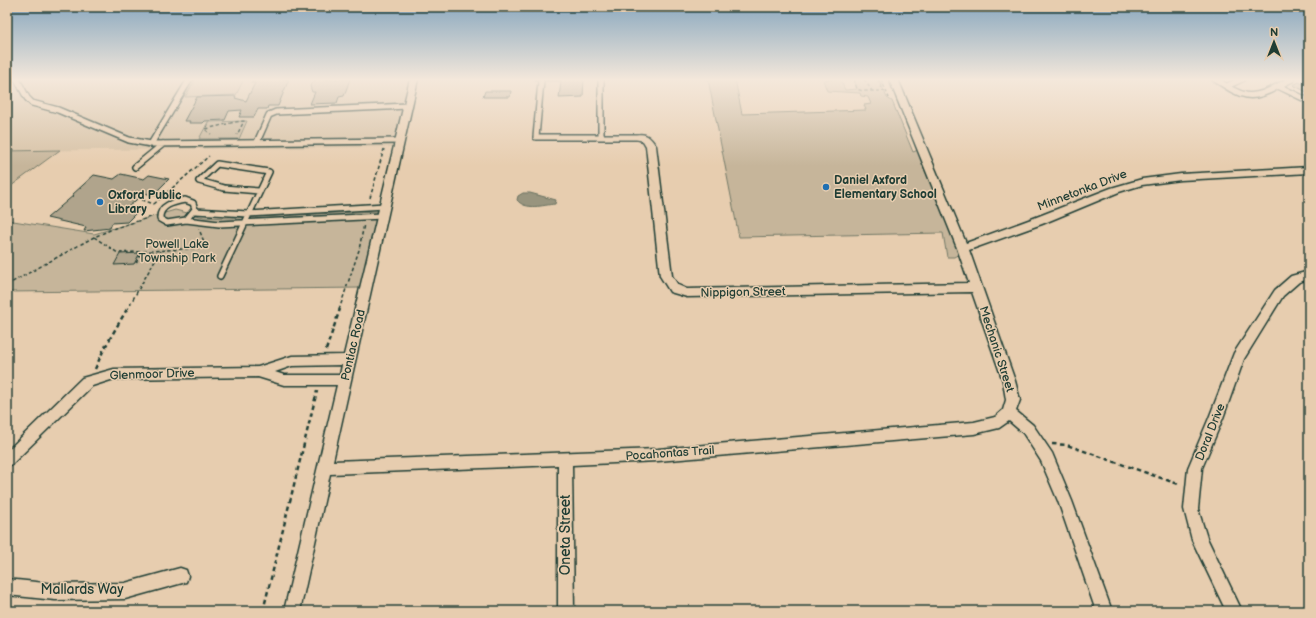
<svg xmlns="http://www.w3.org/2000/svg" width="1316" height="618" viewBox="0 0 1316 618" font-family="'Balsamiq Sans',sans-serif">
<rect width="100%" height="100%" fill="#e7cdaf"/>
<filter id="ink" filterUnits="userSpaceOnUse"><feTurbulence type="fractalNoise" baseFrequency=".025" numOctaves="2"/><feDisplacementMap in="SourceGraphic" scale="8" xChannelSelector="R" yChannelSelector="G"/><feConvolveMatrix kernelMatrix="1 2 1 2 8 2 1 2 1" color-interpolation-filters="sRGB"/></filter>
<g filter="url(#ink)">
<path fill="#d6c1a4" d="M7,79H410L394,147L7,151Z"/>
<path fill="#c6b59a" stroke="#727967" d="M196,79H244L236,95L185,97Z
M708,79H735L742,114L866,110L864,105L871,104L868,97L861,96L860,93L827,91L823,80L838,79L841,81L845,90L857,89L854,79H879L887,98L892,101L913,152L918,150L959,254L954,257H947L943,233L739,237Z
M247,121L239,139H199L208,122Z
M60,150L7,189V151Z
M175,210L204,217L231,218L379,211L361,288L7,292V220L94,234Z"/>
<path fill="#98947e" stroke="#687160" d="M523,193H530L556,200L555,204C543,205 526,211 517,200L518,196Z"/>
<path fill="#b0a48c" stroke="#1f3d34" d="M253,79H289L278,106H268L267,109H258L254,117H239L242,110L229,111L225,120L205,121L203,123H189L190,121H184L197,97L236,96L235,98L246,101L255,83H251Z
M316,79H350L344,96L339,97L337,103L310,104L315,92H312L310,86Z
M535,79H584L583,97L559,98L561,81H534Z
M1299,82L1309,87V93L1293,85Z
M485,91H511L510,97H483Z
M121,174L144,179L149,175L169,179L157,191L161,192L157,196L144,193L127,208L139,210L127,222L112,223L110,228L84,231L86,227L47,218L74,195H72L94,175L114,179Z
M140,253L134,264L114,265L120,254Z"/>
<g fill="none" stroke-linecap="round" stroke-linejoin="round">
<defs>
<path id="lane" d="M17,79L27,98L32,103L58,110L129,140L151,144L400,141
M601,79V137
M1215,79C1240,95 1250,103 1278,86
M1292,79L1278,86L1309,101
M541,81L536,137H639
M1227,86L1242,79
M257,142L269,115L276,112L408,106
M151,144L190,79
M135,167L163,144
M185,200L193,203L195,209L186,220L167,223L160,219C159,205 174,202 185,200Z
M195,211L248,214L385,206
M186,220L219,224L383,216
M220,276L269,172L217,164L199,181L224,188L259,191"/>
<path id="street" d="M410,79H418L333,461L658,449L974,422L995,417L1003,410L1006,400L1003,381L972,292L687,297L670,292L660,276L646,146L643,141L636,139L634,137L636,135C646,132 651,138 656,146L672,276L678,285L687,289L969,283L957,248L889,79H898L966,243L1034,218L1111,188L1142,179L1181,174L1309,167V173L1181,180L1142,185L1119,192L1042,224L969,250L1015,381L1020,400L1016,411L1033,425L1052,453L1072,501L1112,611H1096L1058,501L1041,461L1023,433L1009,421L999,428L974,434L658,461L572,465L574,611H558V465L330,474L300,611H284L337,385H284L258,377L114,379L92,386L12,464L7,466V451L82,378L114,369L258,367L292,356L344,355ZM342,365L340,375H284L275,372L292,366Z
M1309,271V279L1299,282L1283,296L1244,359L1223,418L1202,468L1198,509L1207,538L1242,611H1226L1192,540L1184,509L1188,468L1209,418L1234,353L1275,290L1291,276Z
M180,568L186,570L188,576L186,582L125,599L55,600L7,595V579L55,584L125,583Z"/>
</defs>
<use href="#lane" stroke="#1f3d34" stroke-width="8"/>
<use href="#street" stroke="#1f3d34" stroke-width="3"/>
<path stroke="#1f3d34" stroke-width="1.5" stroke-dasharray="3.5 2.5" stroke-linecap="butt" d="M854,79L857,89L863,91H885
M864,79L872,91
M878,79L883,91
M881,79L889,98
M208,124L206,130L211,134
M206,129L235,122L244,121L237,135
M370,198L384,149
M142,200L154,204
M154,204L209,156
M94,237L118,253L201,248L204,242L199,229
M136,263L142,252
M7,285L94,237L115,228L151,217
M127,310L160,251
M339,310L359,250L364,224"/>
<path stroke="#1f3d34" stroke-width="2.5" stroke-dasharray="4.5 3.5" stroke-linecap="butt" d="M326,350L340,309
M95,369L104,349L127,309
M1052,444L1067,445L1181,485
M263,611L317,391"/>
<use href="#lane" stroke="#e7cdaf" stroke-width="5"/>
<use href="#street" fill="#e7cdaf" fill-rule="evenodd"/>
</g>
</g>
<linearGradient id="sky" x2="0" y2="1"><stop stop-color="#88a7be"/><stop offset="0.48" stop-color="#f4e8db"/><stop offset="1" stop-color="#f4e8db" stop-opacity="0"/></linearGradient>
<rect width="1316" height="166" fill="url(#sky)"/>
<g fill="#1f6fb2" stroke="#e7cdaf" stroke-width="1.5">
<circle cx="826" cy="187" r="4"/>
<circle cx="100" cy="202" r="4"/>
</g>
<g text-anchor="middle" stroke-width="3" stroke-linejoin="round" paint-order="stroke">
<g font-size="12" font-weight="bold" fill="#1f3d34" stroke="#e7cdaf" text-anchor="start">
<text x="834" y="184">Daniel Axford<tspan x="834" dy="14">Elementary School</tspan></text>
<text x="108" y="199">Oxford Public<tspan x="108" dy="14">Library</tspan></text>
</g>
<g font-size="12" fill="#1f3d34" stroke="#e7cdaf">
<text transform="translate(1082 190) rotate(-21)" y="4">Minnetonka Drive</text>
<text transform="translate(743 292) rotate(-1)" y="4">Nippigon Street</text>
<text transform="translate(353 345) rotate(-77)" y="4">Pontiac Road</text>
<text transform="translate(997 349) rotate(72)" y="4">Mechanic Street</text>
<text transform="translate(152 374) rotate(-2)" y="4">Glenmoor Drive</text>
<text transform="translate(1210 432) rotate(-68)" y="4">Doral Drive</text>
<text transform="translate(670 453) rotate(-4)" y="4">Pocahontas Trail</text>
</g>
<g font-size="12" fill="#274339" stroke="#e7cdaf">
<text x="177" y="248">Powell Lake<tspan x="177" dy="14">Township Park</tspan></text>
</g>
<g font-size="14" fill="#1f3d34" stroke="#e7cdaf">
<text transform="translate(565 535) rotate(-90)" y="5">Oneta Street</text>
<text x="82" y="594">Mallards Way</text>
</g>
</g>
<rect width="1316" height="618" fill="none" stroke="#e7cdaf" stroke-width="24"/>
<rect x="12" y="12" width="1292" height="594" fill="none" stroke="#1f3d34" stroke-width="1.5" filter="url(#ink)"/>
<g transform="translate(1274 42)" stroke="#e7cdaf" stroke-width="3" paint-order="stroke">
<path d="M0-3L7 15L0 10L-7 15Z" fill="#1f3d34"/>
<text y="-6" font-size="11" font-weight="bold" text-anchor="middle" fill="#1f3d34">N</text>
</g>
</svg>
